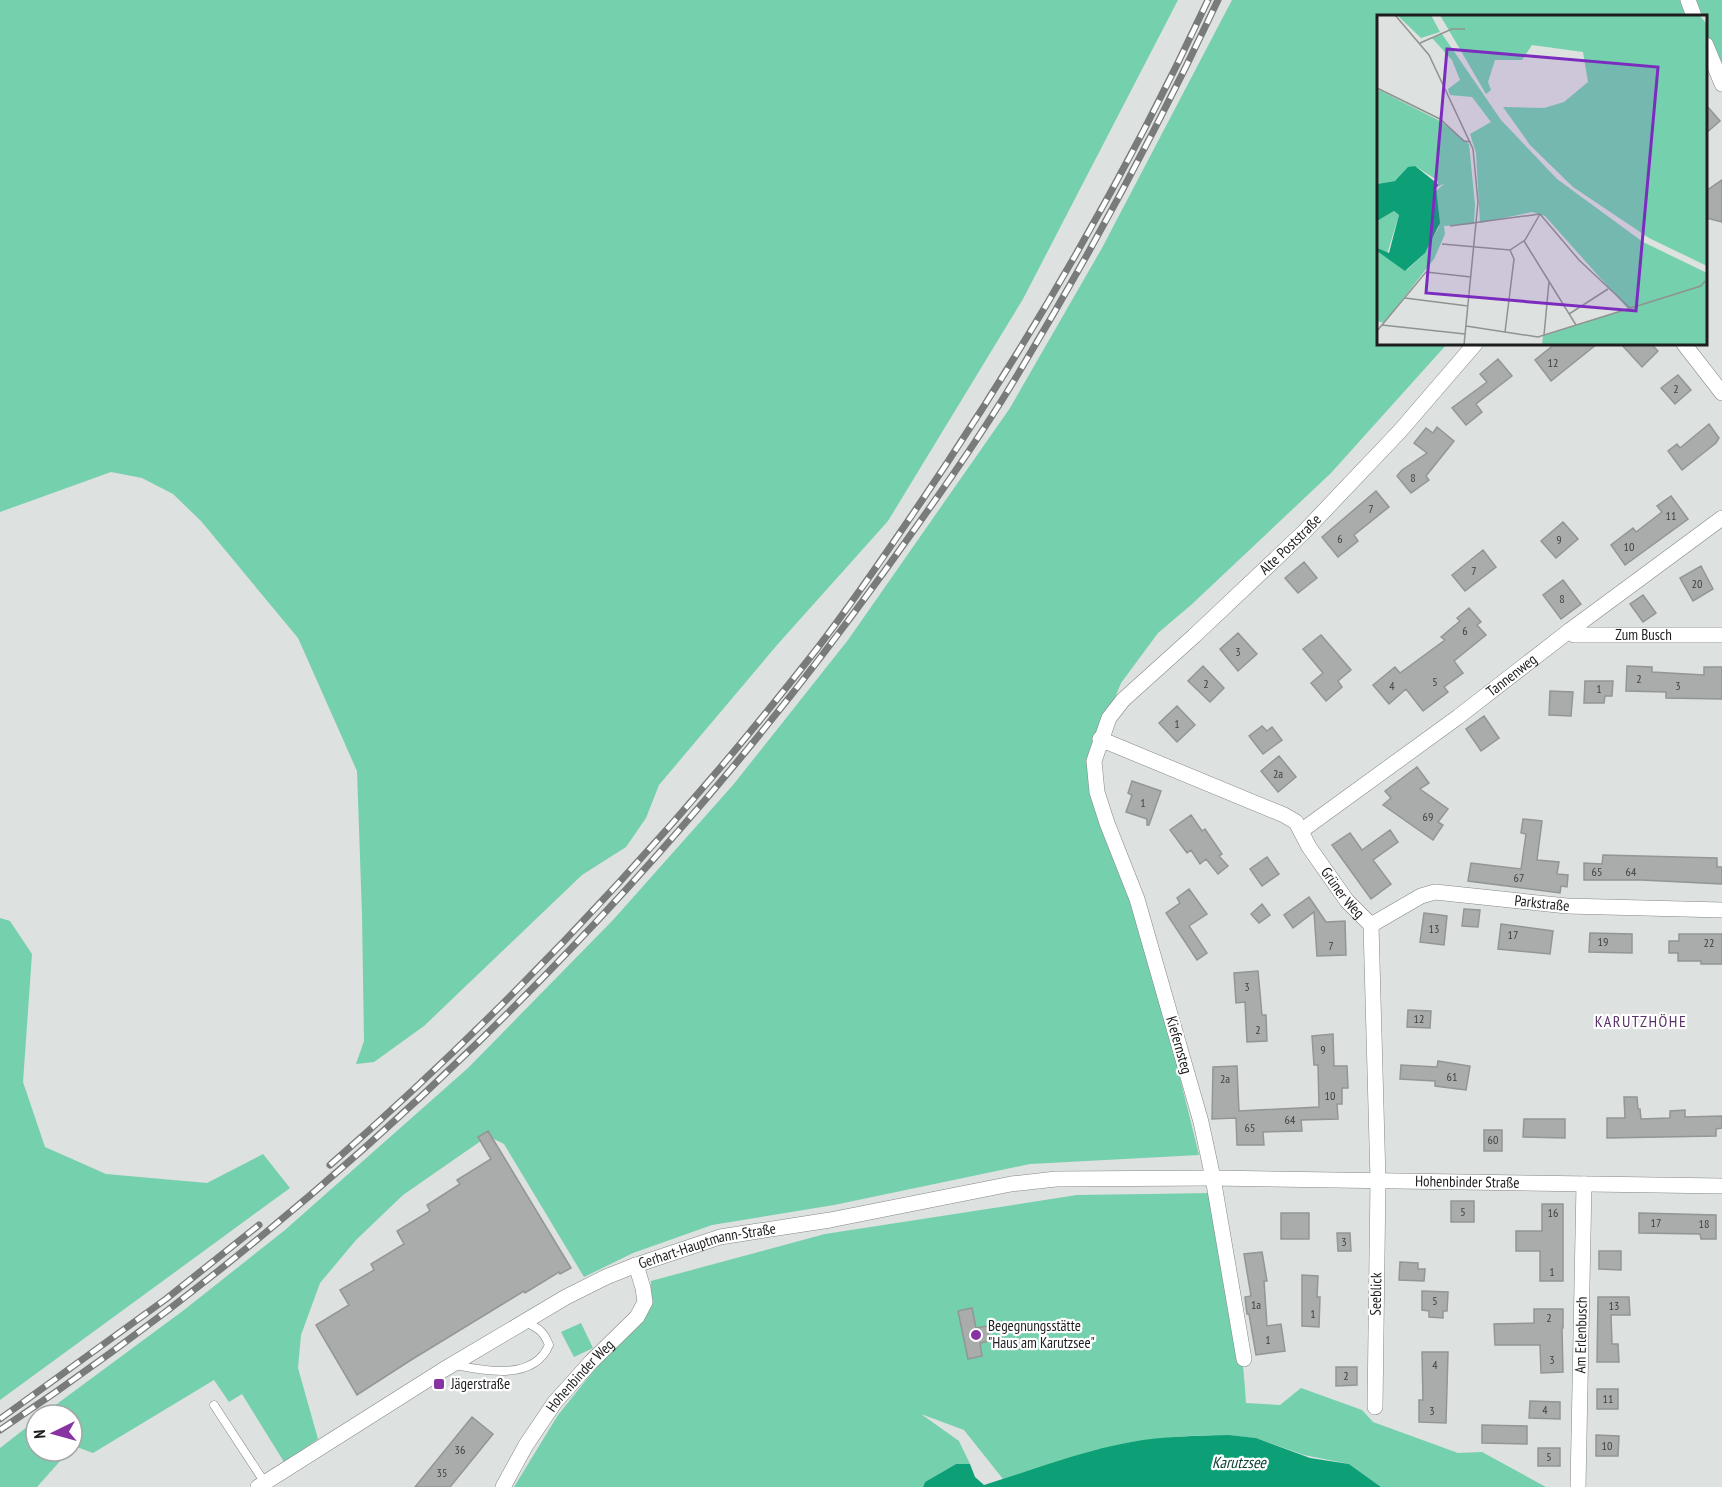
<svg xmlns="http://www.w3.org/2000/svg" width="1722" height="1487" viewBox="0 0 1722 1487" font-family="'PT Sans Narrow',sans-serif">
<rect width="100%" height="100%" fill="#dde1df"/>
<path fill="#75d0ad" d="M0,0H1178L1023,299L888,521L777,645L659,785L646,818L626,847L582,875L424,1026L374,1062L356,1064L364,1041L362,915L357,771L298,638L201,521L173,494L142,478L111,472L0,512Z
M1232,0H1722V89L1706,62V16H1378V344H1447L1331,473L1191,605L1158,633L1121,683L1099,737L1094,759L1135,896L1199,1155L1030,1164L834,1205L712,1225L633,1253L584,1277L504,1144L488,1136L403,1195L356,1240L320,1283L301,1335L298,1368L318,1439L284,1462L242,1394L229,1402L214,1380L93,1453L74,1446L72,1447V1415H42L184,1310L285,1230L468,1068L613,920L733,785L848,640L1010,408L1102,248Z
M0,918L10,921L32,954L23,1082L45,1147L106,1174L207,1183L263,1154L290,1188L0,1400Z
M1215,1193C1228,1262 1242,1332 1246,1403L1280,1405L1301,1388L1362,1410L1373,1422L1458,1453L1482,1452L1546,1487H1381L1349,1464L1304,1455L1256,1438L1228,1435L1185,1436L1131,1442L1081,1455L1003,1479L964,1430L921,1414L959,1441L970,1464H956L925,1482L923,1487H514L558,1415L650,1301L651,1281L825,1234L1077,1195Z
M581,1323L593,1348L574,1357L561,1332Z
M36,1420V1451H69L37,1487H0V1448Z"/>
<path fill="#0da077" d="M1229,1435L1256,1438L1310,1458L1349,1464L1381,1487H923L925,1482L956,1464H970L975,1477L984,1485C1033,1470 1081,1451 1131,1442C1163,1436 1196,1436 1229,1435Z"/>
<path fill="#a9acab" stroke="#929694" stroke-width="1.5" d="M1706,105L1720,121L1706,133Z
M1722,180V222L1706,218V191Z
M1555,344H1597L1551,381L1535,360Z
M1621,344H1651L1658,351L1642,367Z
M1498,359L1512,376L1476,404L1482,412L1466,425L1452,408L1487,382L1480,374Z
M1678,375L1691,390L1675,404L1661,388Z
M1709,424L1719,438L1716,443L1682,470L1668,451L1677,444L1680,448Z
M1437,427L1454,441L1426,476L1429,480L1411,493L1397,476L1402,470L1427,453L1414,443L1426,428L1433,433Z
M1376,491L1389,507L1354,535L1358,541L1338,557L1322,537Z
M1671,496L1688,519L1625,565L1611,545L1633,528L1636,532L1662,512L1657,506Z
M1563,522L1578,539L1556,558L1541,541Z
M1483,550L1496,567L1465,591L1452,575Z
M1304,562L1317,578L1298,593L1285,578Z
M1701,566L1713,589L1693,601L1680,578Z
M1563,580L1581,604L1561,619L1543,595Z
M1643,595L1656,613L1643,622L1630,604Z
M1469,608L1481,622L1477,625L1486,635L1454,661L1463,673L1444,687L1448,692L1423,711L1406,689L1389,704L1373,685L1395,667L1400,673L1445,640L1441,637L1460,621L1457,618Z
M1238,633L1257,654L1238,671L1220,649Z
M1321,635L1351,670L1338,681L1342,687L1326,701L1311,683L1323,673L1303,649Z
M1203,666L1224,688L1210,702L1188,681Z
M1627,666L1652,667V672L1704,675V667H1722V699L1666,698V692L1626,691Z
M1585,681H1613L1612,696H1605L1604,703H1584Z
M1550,691L1573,692L1571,716L1549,715Z
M1177,706L1195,725L1177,742L1159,723Z
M1484,716L1499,738L1481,751L1466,729Z
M1262,726L1267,731L1272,727L1282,740L1263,754L1249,736Z
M1279,756L1296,777L1278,792L1261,771Z
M1417,767L1429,783L1420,789L1448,809L1438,822L1443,825L1433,840L1383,805L1391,798L1385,791Z
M1132,781L1161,791L1149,825H1147V819L1126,812L1132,795L1128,793Z
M1191,815L1202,831L1205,829L1222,854L1219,856L1228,866L1218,874L1206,859L1200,864L1191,850L1187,853L1170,830Z
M1523,819L1542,821L1537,860L1559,862L1557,874L1568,875L1567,887L1561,886L1560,893L1468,881L1471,863L1521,869L1526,834L1521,833Z
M1390,830L1398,842L1373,860L1391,884L1371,899L1332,845L1350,833L1362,850Z
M1603,855L1717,858V867H1722V884L1641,880H1584V863L1602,864Z
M1267,857L1279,874L1262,886L1250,869Z
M1189,889L1207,914L1189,926L1207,953L1197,960L1166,913L1180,903L1177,898Z
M1309,897L1326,922L1345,921L1346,955L1317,956L1314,912L1293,928L1284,915Z
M1262,904L1270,915L1259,923L1251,914Z
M1464,909L1480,910L1478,927L1462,926Z
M1424,913L1447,916L1444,945L1420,942Z
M1501,924L1553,931L1550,954L1498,949Z
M1590,933L1632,934V953L1589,952Z
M1679,934H1722V964H1701V961H1678V953H1669V941H1679Z
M1258,971L1262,1015H1266L1267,1041L1247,1042L1245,1002L1236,1003L1234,973Z
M1408,1010L1431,1011L1430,1028L1407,1027Z
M1333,1034L1334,1066H1347L1348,1088H1342V1104H1337L1338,1119L1301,1120L1302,1131L1263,1132L1264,1145H1237L1236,1118L1212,1119L1213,1067L1237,1066L1239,1111L1319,1107L1318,1065H1314L1312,1036Z
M1438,1061L1470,1066L1466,1090L1435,1086V1081L1400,1079L1401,1065L1437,1067Z
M1624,1097H1637L1638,1109H1640L1641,1119L1670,1118V1111L1685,1110V1117L1722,1116V1128L1716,1129V1136L1607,1138V1118H1625Z
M1524,1119H1565V1138L1523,1137Z
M1484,1130H1502V1151H1484Z
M488,1131L571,1268L560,1274L559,1272L525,1293L524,1291L411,1360L357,1395L316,1325L349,1305L340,1290L374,1270L371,1264L404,1244L397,1231L430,1211L427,1205L460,1184L457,1180L491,1159L478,1137Z
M1451,1201H1474V1222H1451Z
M1542,1204H1563V1281H1540V1251H1516V1231H1542Z
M1281,1213H1309V1239H1281Z
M1639,1213L1716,1215V1239H1701L1700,1234L1639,1233Z
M1337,1233H1350L1351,1251H1338Z
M1599,1251H1621V1270L1599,1269Z
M1262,1252L1267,1281H1264L1267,1326L1281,1324L1285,1351L1256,1355L1249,1314H1247L1245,1297L1251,1296L1244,1254Z
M1400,1262L1418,1263V1269H1425L1424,1281L1399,1280Z
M1302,1275L1318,1276L1317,1297H1320L1319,1327L1302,1326Z
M1422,1291L1448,1292L1447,1311H1443V1318L1429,1317V1311L1422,1310Z
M1598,1297H1629L1630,1315H1611L1612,1344H1618L1619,1362H1597Z
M972,1308L976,1328L987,1326L990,1341L980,1343L982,1356L968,1359L958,1311Z
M1534,1309H1563V1328H1562L1563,1372L1541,1373L1540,1345H1495L1494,1324L1534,1323Z
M1422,1352H1448L1446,1423L1419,1422V1400H1423Z
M1336,1367H1357V1385L1336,1386Z
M1597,1389H1618V1409H1597Z
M1530,1401L1560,1402V1419L1529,1418Z
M472,1417L493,1434L450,1487H415Z
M1482,1425L1527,1426V1444L1482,1443Z
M1596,1435L1619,1436L1618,1456H1596Z
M1538,1448H1560V1466H1538Z"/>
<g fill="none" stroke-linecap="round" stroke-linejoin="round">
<defs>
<path id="lane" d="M455,1365C485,1371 534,1381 549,1345C544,1332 539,1328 525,1322
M214,1405L265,1483"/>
<g id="street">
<path d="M1688,0L1694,16"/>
<path d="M1706,45L1722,84"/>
<path d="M1684,344L1722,393"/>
<path id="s1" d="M1569,631L1574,635H1722"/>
<path id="s2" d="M1100,739L1284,815L1296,822L1309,847L1347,901L1371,925L1378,1180L1375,1407"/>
<path id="s3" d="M1301,831L1458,717L1569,631L1722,518"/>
<path id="s4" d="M1371,925L1421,896L1435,892L1567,906L1722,910"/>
<path id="s5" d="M1244,1359L1213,1178L1201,1122L1137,899L1107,823L1097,792L1094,761L1109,718L1123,700L1194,636L1304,532L1400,431L1475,344"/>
<path id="s6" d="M258,1487L443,1370L566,1297L606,1277L636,1265L720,1237L830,1220L1011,1184L1056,1179L1213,1178L1722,1186"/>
<path id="s7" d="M503,1487L526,1445L555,1402L591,1362L637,1317L645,1302L643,1288L636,1265"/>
<path id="s8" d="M1578,1487L1584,1184"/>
</g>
</defs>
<use href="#lane" stroke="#848786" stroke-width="9"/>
<use href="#street" stroke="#848786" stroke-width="16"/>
<use href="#lane" stroke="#fff" stroke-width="8"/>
<use href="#street" stroke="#fff" stroke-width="15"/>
<defs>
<path id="rail" d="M330,1165C508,1009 670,837 816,650C862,590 905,526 947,463C1045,315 1133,161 1208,0
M0,1419L166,1299L259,1225
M0,1430C339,1204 642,907 881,576C927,512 974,447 1015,379C1089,256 1157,130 1218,0"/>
</defs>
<use href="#rail" stroke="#787b79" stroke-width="7"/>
<use href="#rail" stroke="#fff" stroke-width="4.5" stroke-dasharray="14" stroke-linecap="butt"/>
</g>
<g fill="#8733a2" stroke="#fff" stroke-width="2">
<circle cx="976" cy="1335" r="6"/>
<rect x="433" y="1378" width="12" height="12" rx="3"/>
</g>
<g text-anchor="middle" stroke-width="4.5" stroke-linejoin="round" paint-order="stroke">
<g font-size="12" fill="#404240">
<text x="1553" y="367">12</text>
<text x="1676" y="393">2</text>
<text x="1413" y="482">8</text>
<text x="1371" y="513">7</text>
<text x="1671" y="520">11</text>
<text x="1340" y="543">6</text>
<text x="1559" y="544">9</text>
<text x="1629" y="551">10</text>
<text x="1474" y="575">7</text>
<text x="1697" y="588">20</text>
<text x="1562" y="603">8</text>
<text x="1465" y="635">6</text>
<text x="1238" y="656">3</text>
<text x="1639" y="683">2</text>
<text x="1435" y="686">5</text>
<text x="1206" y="688">2</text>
<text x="1392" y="690">4</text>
<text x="1678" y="690">3</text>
<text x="1599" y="693">1</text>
<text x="1177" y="728">1</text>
<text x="1278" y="778">2a</text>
<text x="1143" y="807">1</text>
<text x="1428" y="821">69</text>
<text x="1597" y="876">65</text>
<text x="1631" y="876">64</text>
<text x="1519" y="882">67</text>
<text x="1434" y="933">13</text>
<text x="1513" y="939">17</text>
<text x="1603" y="946">19</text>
<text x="1709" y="947">22</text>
<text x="1331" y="950">7</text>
<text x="1247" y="991">3</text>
<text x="1419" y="1023">12</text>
<text x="1258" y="1034">2</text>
<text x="1323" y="1054">9</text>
<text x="1452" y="1081">61</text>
<text x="1225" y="1083">2a</text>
<text x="1330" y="1100">10</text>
<text x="1290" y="1124">64</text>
<text x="1250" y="1132">65</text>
<text x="1493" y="1144">60</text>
<text x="1463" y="1216">5</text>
<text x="1553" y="1217">16</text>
<text x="1656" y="1227">17</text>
<text x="1704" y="1228">18</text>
<text x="1344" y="1246">3</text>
<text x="1552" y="1276">1</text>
<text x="1435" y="1305">5</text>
<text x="1256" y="1309">1a</text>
<text x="1614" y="1310">13</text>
<text x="1313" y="1318">1</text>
<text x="1549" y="1322">2</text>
<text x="1268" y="1344">1</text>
<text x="1552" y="1364">3</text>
<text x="1435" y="1369">4</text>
<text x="1346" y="1380">2</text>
<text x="1608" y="1403">11</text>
<text x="1545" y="1414">4</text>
<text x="1432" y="1415">3</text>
<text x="1607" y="1450">10</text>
<text x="460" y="1454">36</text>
<text x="1549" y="1461">5</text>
<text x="442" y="1477">35</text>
</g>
<g font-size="15" fill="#1d1e1d" stroke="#fff">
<text dy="5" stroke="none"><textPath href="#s5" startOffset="915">Alte Poststraße</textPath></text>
<text dy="5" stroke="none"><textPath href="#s1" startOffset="76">Zum Busch</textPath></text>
<text dy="5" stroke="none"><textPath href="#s3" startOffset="262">Tannenweg</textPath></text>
<text dy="5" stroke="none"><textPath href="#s2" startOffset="298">Grüner Weg</textPath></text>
<text dy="5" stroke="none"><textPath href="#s4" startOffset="180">Parkstraße</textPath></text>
<text transform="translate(1179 1045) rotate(74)" y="5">Kiefernsteg</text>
<text dy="5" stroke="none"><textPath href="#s6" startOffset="1280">Hohenbinder Straße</textPath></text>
<text dy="5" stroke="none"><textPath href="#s6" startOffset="513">Gerhart-Hauptmann-Straße</textPath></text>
<text transform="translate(1376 1294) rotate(-89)" y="5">Seeblick</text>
<text dy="5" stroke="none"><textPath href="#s8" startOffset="152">Am Erlenbusch</textPath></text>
<text dy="5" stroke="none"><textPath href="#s7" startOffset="136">Hohenbinder Weg</textPath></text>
</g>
<g font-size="15" fill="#1d1e1d" stroke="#fff" text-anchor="start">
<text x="988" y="1331">Begegnungsstätte<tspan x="988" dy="17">"Haus am Karutzsee"</tspan></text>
<text x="451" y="1389">Jägerstraße</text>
</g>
<g font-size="16" letter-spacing="1.5" fill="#5a3268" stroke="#fff">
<text x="1641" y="1027">KARUTZHÖHE</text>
</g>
<g font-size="16" font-style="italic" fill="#0d4231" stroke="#fff">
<text x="1239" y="1468">Karutzsee</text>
</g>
</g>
<g transform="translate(1377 15)">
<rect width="330" height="330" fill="#dde1df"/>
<path d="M20,0H54L63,17L44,23ZM63,0H322L330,9V251L272,223L196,172L153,130L126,92L167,93L187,87L211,67L206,37L155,30L145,45H118L111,67L114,75L109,79ZM65,19L124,105L180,164L266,227L330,258V330H165L166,321L251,294L168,201L155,197L103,208L99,138L93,119L114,107L95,82L73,80L71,74L83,65L75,45L55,23ZM0,74L63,106L92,129L98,190L97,209L67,211L68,219L57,244L7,308L0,306V236L30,255L45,241L62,212L59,176L68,168L62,171L60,165L38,151L18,166L0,169ZM17,196L22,200L10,239L0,233V206Z" fill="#75d0ad"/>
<path d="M38,151L62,170L59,173L63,208L48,238L28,256L0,236V233L12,238L22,200L17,196L0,206V169L18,166L31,152Z" fill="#0da077"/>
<path fill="none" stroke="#909391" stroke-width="1.5" d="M18,0L52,40L96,134L101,187L87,330M43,28L75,14H88M0,73L63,104L87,126L94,127M163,199L202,245L253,293M73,211L163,199M147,226L199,310M65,229L133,235L148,225L163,199M28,283L91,291M192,299L231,274M5,310L88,319M89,311L161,322L324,271L328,266M0,316L49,257L94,262M128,317L137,244L133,235M167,320L172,267"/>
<path fill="#7b2cbf" fill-opacity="0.15" stroke="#7b2cbf" stroke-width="3" d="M70,34L281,52L259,296L49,278Z"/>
<rect width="330" height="330" fill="none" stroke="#1d1e1d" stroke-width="3"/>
</g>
<g transform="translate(54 1433) rotate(265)"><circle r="28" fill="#ffffff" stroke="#a5a5a5" stroke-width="1.5"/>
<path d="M0-4.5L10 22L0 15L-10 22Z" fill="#8733a2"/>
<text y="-9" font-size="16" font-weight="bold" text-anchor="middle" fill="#1d1e1d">N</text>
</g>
</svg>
